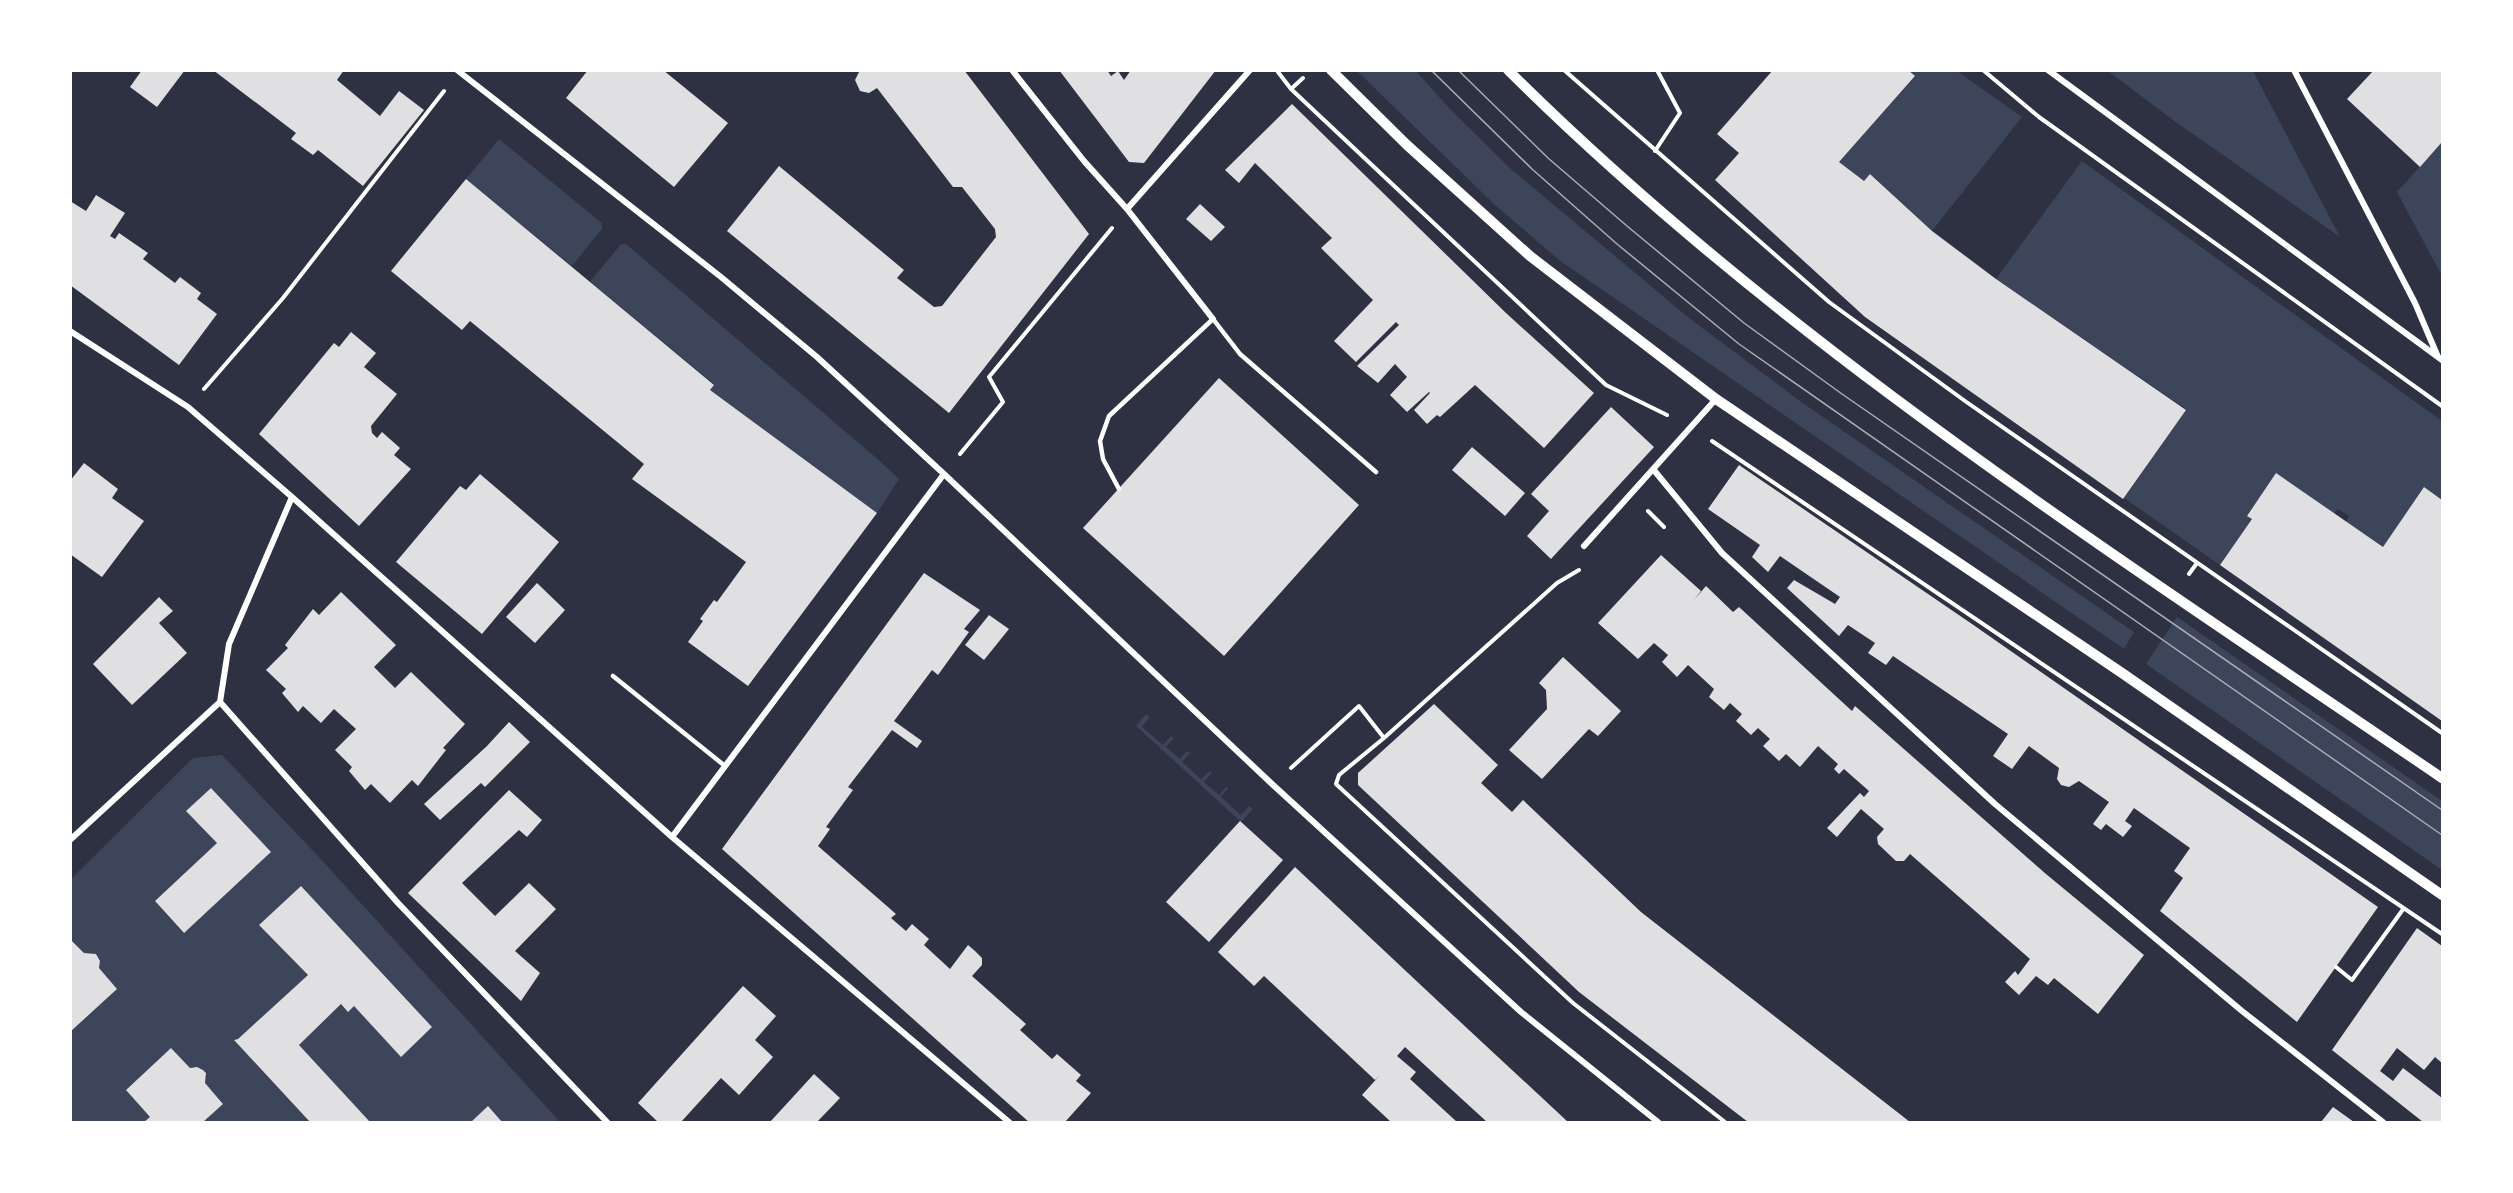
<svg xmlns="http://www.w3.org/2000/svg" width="2513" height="1193" viewBox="0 0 2513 1193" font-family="'PT Sans',sans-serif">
<rect width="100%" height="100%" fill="#2d3142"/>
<path fill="#3c4559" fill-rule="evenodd" d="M1357,71H1416L1451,110L1511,169L1689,318L1800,401L2134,632L2124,649L1559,260L1495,205Z
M1908,71H1957L2022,117L1932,231L1871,174L1864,181L1839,162L1915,77Z
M2108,71H2253L2340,237L2173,120Z
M499,139L602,223V229L572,266L466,179Z
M2442,142V276L2397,192Z
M2082,161L2442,421V500L2424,487L2383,547L2346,522L2349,516L2338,509L2334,514L2276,474L2247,515L2252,519L2220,565L2124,498L2186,409L1996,279Z
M621,244H626L881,462L899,479L877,513L710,390L714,384L590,282Z
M2177,617L2442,801V870L2146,664Z
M1146,714L1150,717L1142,727L1163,745L1171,736L1174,738L1166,747L1180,759L1187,751L1190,753L1182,762L1201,779L1210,771L1212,773L1204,782L1219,795L1227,786L1228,788L1221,797L1241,815L1249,806L1253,809L1241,822L1136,726Z
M222,755L318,856L560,1122H502L488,1107L471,1122H370L299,1045L341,1004L354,1006L401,1056L432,1027L301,886L259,925L308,975L238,1039L234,1040L310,1122H203L223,1103L205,1083L206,1073C201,1067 198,1067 190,1068L171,1048L126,1090L150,1117L144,1122H71V1031L117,989L99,968L100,961L96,954L84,953L71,939V879L193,758ZM211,788L271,852L183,933L155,901L217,843L187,811Z"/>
<path fill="#e0e0e3" d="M142,70H185L157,107L130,87Z
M213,70H344L337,80L380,116L399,91L424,110L363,186L318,150L313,155L291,139L296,133Z
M588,70H663L728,123L674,187L566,98Z
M860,70H964L1089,234L949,413L727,231L779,166L904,270L897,278L934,307L942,306L996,237L995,229L962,187H953L877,88L869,93L860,91L855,80Z
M1059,70H1107L1111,76L1118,71L1124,80L1131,70H1216L1144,163L1129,162Z
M1773,70H1908L1915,76L1839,162L1864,181L1870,174L1932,231L1996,279L2186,410L2123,499L1865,317L1715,180L1739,153L1717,134Z
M2374,70H2442V142L2420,167L2347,99Z
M1292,104L1506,313L1594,393L1544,448L1475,385L1440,417L1437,415L1427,424L1414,410L1430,393L1429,392L1407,412L1390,395L1407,377L1395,364L1378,383L1357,366L1399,325L1396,322L1356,362L1334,341L1373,300L1321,248L1332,238L1255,163L1239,183L1225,170Z
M466,179L714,385L710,390L877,513L748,686L688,642L703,621L700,619L714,600L717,602L746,562L632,479L644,464L470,321L462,330L391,271Z
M96,195L125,213L110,236L115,239L119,233L148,253L143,259L175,283L180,277L201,293L197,299L217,314L179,365L70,285V201L86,211Z
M1200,204L1225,227L1211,241L1186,219Z
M351,332L376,353L364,367L397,394L371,426L372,433L377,438L382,432L400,448L394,455L411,469L359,526L259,434L334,343L339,347Z
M1219,378L1359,505L1224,656L1083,528Z
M1611,407L1654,447L1551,559L1527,536L1549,511L1531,494Z
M1472,447L1525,493L1505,516L1452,470Z
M84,463L118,489L112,498L144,521L102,577L70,554V481Z
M1739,465L1972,624L2378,907L2297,1022L2160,911L2183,878L2174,871L2190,848L2134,808L2125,821L2132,826L2123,837L2106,824L2101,830L2093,824L2109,802L2079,781L2069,787L2061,785L2057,779L2059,768L2029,746L2012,769L1993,756L2008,734L1893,656L1886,665L1868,653L1875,643L1848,625L1839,636L1787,588L1794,580L1835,604L1840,597L1780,556L1768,572L1752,557L1760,545L1708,509Z
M2276,473L2383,547L2424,487L2442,500V721L2220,565L2252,519L2247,516Z
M480,474L559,542L482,634L396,562L460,486L466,490Z
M1661,555L1701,591L1694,600L1706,586L1733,612L1739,607L1852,711L1855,706L2046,874L2144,955L2098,1014L2054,978L2048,985L2036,976L2019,995L2005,982L2015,971L2018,975L2030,959L1910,854L1904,861H1896L1878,844L1877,837L1884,829L1861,809L1837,837L1827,828L1860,793L1864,797L1869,791L1844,769L1839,774L1834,769L1838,764L1818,746L1800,767L1786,754L1779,761L1763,746L1770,739L1758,728L1751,735L1736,721L1742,714L1730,703L1724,710L1709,697L1714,689L1688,665L1677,677L1662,662L1668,655L1654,643L1638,659L1598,623Z
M924,573L980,610L964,629L969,632L938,675L932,670L894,721L922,741L917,748L892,730L848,787L853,790L826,827L830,829L818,846L896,914L891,918L906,931L912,924L929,939L924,945L950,969L968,945L975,951L982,958V965L972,976L1026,1024L1020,1030L1052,1059L1057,1054L1081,1075L1076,1081L1091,1093L1065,1122H1029L722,849Z
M537,583L565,610L535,643L506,617Z
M341,592L396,645L374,667L395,688L411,672L465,724L443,748L446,750L418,786L412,780L390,803L371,784L365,790L349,771L352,767L335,750L356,729L334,709L321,723L303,706L298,712L282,693L286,689L266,670L288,648L285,645L313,609L319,615Z
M159,597L173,611L159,623L187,653L132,705L93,664Z
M989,615L1009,629L984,660L965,645Z
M1563,657L1621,711L1598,736L1589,729L1542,779L1509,750L1547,709L1546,690L1539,683Z
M1434,704L1498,765L1481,783L1512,812L1523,800L1641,912L1910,1122H1748L1579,992L1358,785V773Z
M509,722L530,742L485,787L481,783L440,820L424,804L487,746Z
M211,788L271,852L184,933L155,901L217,843L186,811Z
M509,790L542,820L527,837L519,830L462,883L495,916L529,883L556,909L515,951L540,973L521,1001L408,893Z
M1240,821L1283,860L1209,942L1166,902Z
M1295,867L1441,1004L1568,1122H1487L1405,1047L1397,1056L1416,1072L1410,1079L1457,1122H1391L1362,1095L1380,1075L1375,1080L1264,976L1254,986L1218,952Z
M301,886L432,1027L401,1057L354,1006L348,1012L341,1004L299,1045L370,1122H310L234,1040L238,1039L308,975L259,925Z
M2417,928L2442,946V1063L2435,1057L2424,1070L2397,1048L2380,1071L2393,1081L2403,1068L2442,1098V1122H2423L2332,1050Z
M70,939L84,953L96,954L100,961L99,968L117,989L70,1032Z
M743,986L776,1016L755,1040L773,1057L739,1095L721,1078L681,1122H658L638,1103Z
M171,1048L190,1068L197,1067L203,1070L206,1073L205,1083L223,1104L203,1122H144L150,1117L126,1090Z
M814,1074L840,1098L817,1122H770Z
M488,1106L502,1122H471Z
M2333,1107L2354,1122H2321Z"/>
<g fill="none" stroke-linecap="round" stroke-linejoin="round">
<path stroke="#fff" stroke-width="4" d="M1564,70L1829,302L1965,401L2442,733
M1983,70L2039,117L2442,406
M1278,72L1291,89L1606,385L1667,415
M1291,89L1303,78
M1655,151L1680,113L1657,70
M204,389L283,298L444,91
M1712,441L2442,934
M960,454L1003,402L989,377L1112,228
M1648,511L1664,527
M2189,574L2197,563
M1384,738L1339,775L1336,784L1573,1003L1725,1122
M1291,768L1359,706L1384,738L1557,583L1579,570
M2336,967L2352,980L2404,908"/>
<path stroke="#fff" stroke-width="4.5" d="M1119,489L1103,459L1100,441L1109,416L1213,319L1240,354L1376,472
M613,676L725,766"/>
<path stroke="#fff" stroke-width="6" d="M457,70L721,277L817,357L944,474L1272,784L1521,1012L1658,1122
M1012,70L1084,161L1127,209L1213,319
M2048,70L2442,360
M2294,70L2415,303L2438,357
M1127,209L1250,70
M70,331L188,407L292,497L672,837L1009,1122
M1653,469L1722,553L1995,804L2242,1011L2383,1122
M1584,546L1716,399
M220,702L398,903L607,1122
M220,702L229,644L292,497
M672,837L944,474
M70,840L220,702"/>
<path stroke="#fff" stroke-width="10" d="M1331,70L1407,145L1530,256L1716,399L2122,673L2442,895
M1508,70C1783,344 2123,560 2442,778"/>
<path stroke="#abadb3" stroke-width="1.5" d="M1431,70L1532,169L1617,244L1739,344L2442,835
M1458,70L1548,158L1627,226L1744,323L1842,394L2442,810"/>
</g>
<rect width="2513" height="1193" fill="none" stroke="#ffffff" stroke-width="144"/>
</svg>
